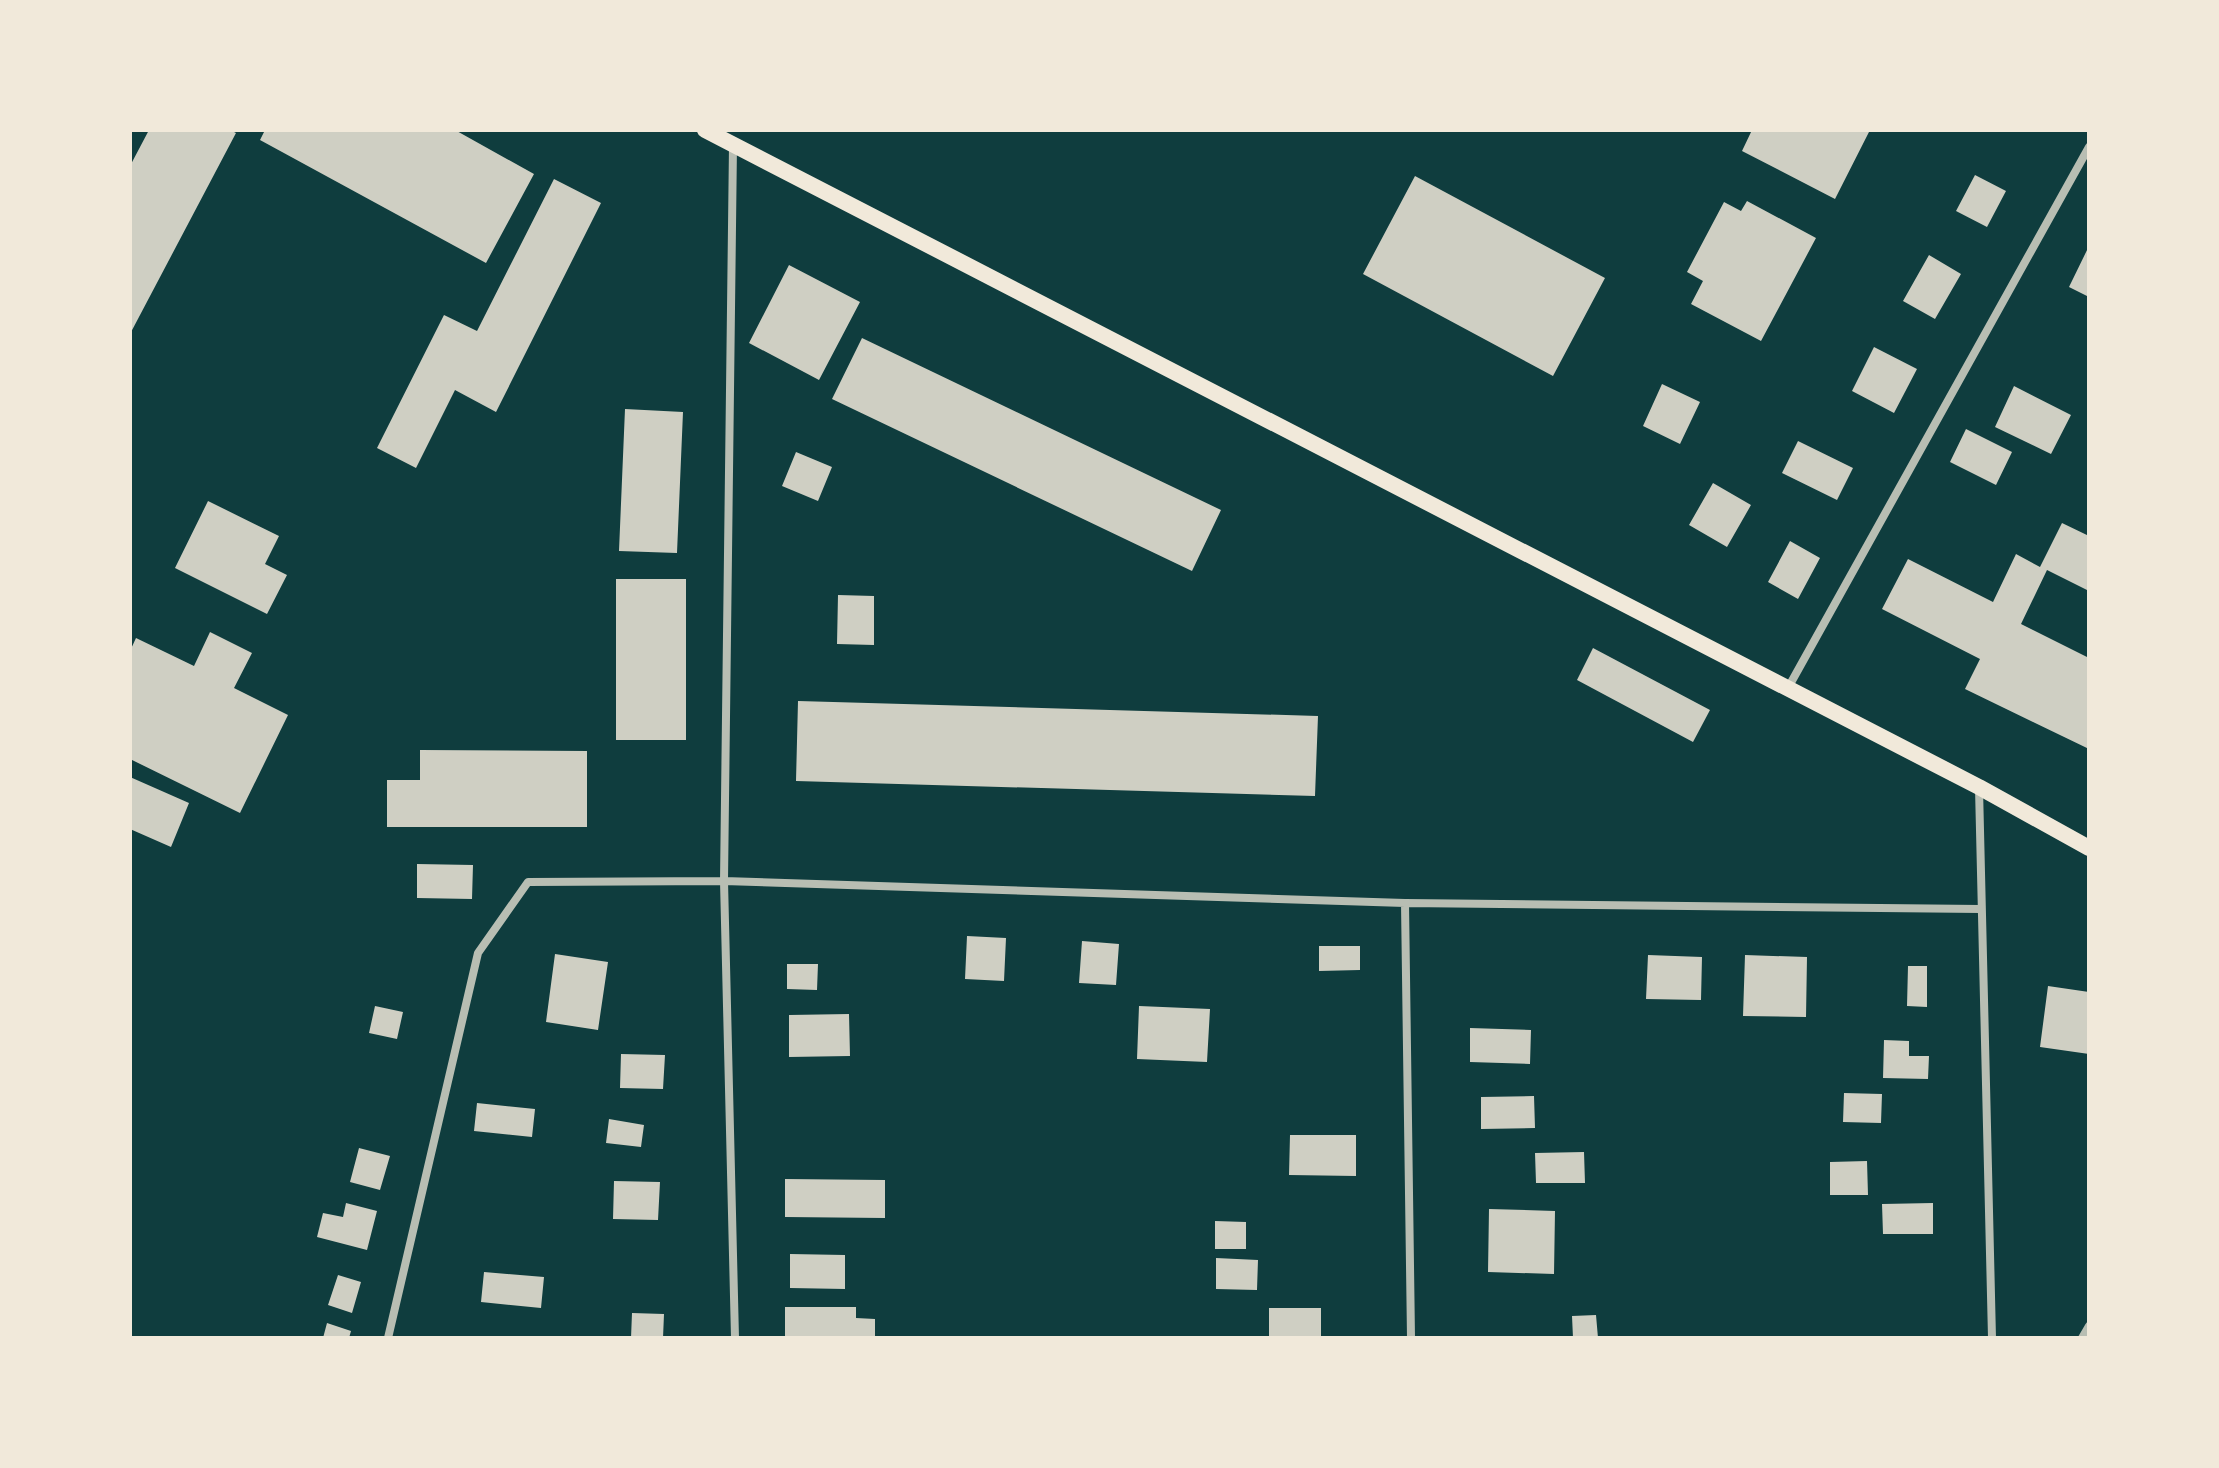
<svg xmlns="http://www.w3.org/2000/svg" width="2219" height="1468" viewBox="0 0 2219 1468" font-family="Ubuntu,sans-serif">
<rect width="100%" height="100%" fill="#0f3d3e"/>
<path fill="#cfcfc3" d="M149,130H230L236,133L130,334V166Z
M265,130H455L534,174L486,263L260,140Z
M1752,130H1870L1835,199L1742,151Z
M1975,175L2006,191L1987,227L1956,211Z
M1415,176L1605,278L1553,376L1363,274Z
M554,179L601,203L496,412L455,390L416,468L377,448L444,315L477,331Z
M1747,201L1816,238L1761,341L1691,304L1703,281L1687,272L1724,202L1741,211Z
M2089,246V297L2069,287Z
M1929,255L1961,274L1935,319L1903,301Z
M789,265L860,302L819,380L749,343Z
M862,338L1221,510L1192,571L832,399Z
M1874,347L1917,369L1894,413L1852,391Z
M1662,384L1700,402L1680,444L1643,426Z
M2014,386L2071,415L2051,454L1995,427Z
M625,409L683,412L677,553L619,551Z
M1966,429L2012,452L1996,485L1950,462Z
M1798,441L1853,468L1837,500L1782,473Z
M796,452L832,467L818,501L782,486Z
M1713,483L1751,505L1727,547L1689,525Z
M208,501L279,536L265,564L287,575L267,614L175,568Z
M2062,523L2089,536V591L2047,570L2021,624L2089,658V749L1965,689L1980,659L1882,609L1908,559L1993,602L2016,554L2040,567Z
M1790,541L1820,558L1798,599L1768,582Z
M616,579H686V740H616Z
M838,595L874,596V645L837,644Z
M210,632L252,653L234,688L288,715L240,813L130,759V651L136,638L194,666Z
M1593,648L1710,710L1693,742L1577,680Z
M798,701L1318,716L1315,796L796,781Z
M420,750L587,751V827H387V780H420Z
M130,777L189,803L171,847L130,829Z
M417,864L473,865L472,899L417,898Z
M967,936L1006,938L1004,981L965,979Z
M1082,941L1119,944L1116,985L1079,983Z
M1319,946H1360V970L1319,971Z
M555,954L608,962L598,1030L546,1022Z
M1648,955L1702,957L1701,1000L1646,999Z
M1745,955L1807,957L1806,1017L1743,1016Z
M787,964H818L817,990L787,989Z
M1908,966H1927V1007L1907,1006Z
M2048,986L2089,992V1054L2040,1047Z
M375,1006L403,1012L397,1039L369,1033Z
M1139,1006L1210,1009L1207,1062L1137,1059Z
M849,1014L850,1056L789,1057V1015Z
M1470,1028L1531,1030L1530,1064L1470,1062Z
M1884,1040L1909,1041V1056H1929L1928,1079L1883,1078Z
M621,1054L665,1055L663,1089L620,1088Z
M1844,1093L1882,1094L1881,1123L1843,1122Z
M1534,1096L1535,1128L1481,1129V1097Z
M477,1103L535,1109L532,1137L474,1131Z
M609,1119L644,1125L641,1147L606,1143Z
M1290,1135H1356V1176L1289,1175Z
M359,1148L390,1156L380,1190L350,1182Z
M1584,1152L1585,1183H1536L1535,1153Z
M1867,1161L1868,1195H1830V1162Z
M785,1179L885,1180V1218L785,1217Z
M614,1181L660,1182L658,1220L613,1219Z
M346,1203L377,1211L367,1250L317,1237L323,1213L343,1217Z
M1933,1203V1234H1883L1882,1204Z
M1489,1209L1555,1211L1554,1274L1488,1272Z
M1215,1221L1246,1222V1249H1215Z
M790,1254L845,1255V1289L790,1288Z
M1216,1258L1258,1260L1257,1290L1216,1289Z
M484,1272L544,1277L541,1308L481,1302Z
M338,1275L361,1282L352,1313L328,1305Z
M785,1307H856V1318L875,1319V1338H785Z
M1269,1308H1321V1338H1269Z
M632,1313L664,1314L663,1338H631Z
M1596,1315L1598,1338H1573L1572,1316Z
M327,1323L351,1331L349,1338H323Z"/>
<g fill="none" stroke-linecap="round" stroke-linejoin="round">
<path stroke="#b8beb3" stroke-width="8" d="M733,145L724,881L735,1338
M1788,688L2089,147
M1979,788L1992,1338
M1405,903L1411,1338
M388,1338L478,953L528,882L724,881L1405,903L1981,909
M2082,1338L2089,1326"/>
<path stroke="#f1e9da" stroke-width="16" d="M705,130L1979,787L2089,848"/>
</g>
<rect width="2219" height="1468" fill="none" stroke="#f1e9da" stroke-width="264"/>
</svg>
